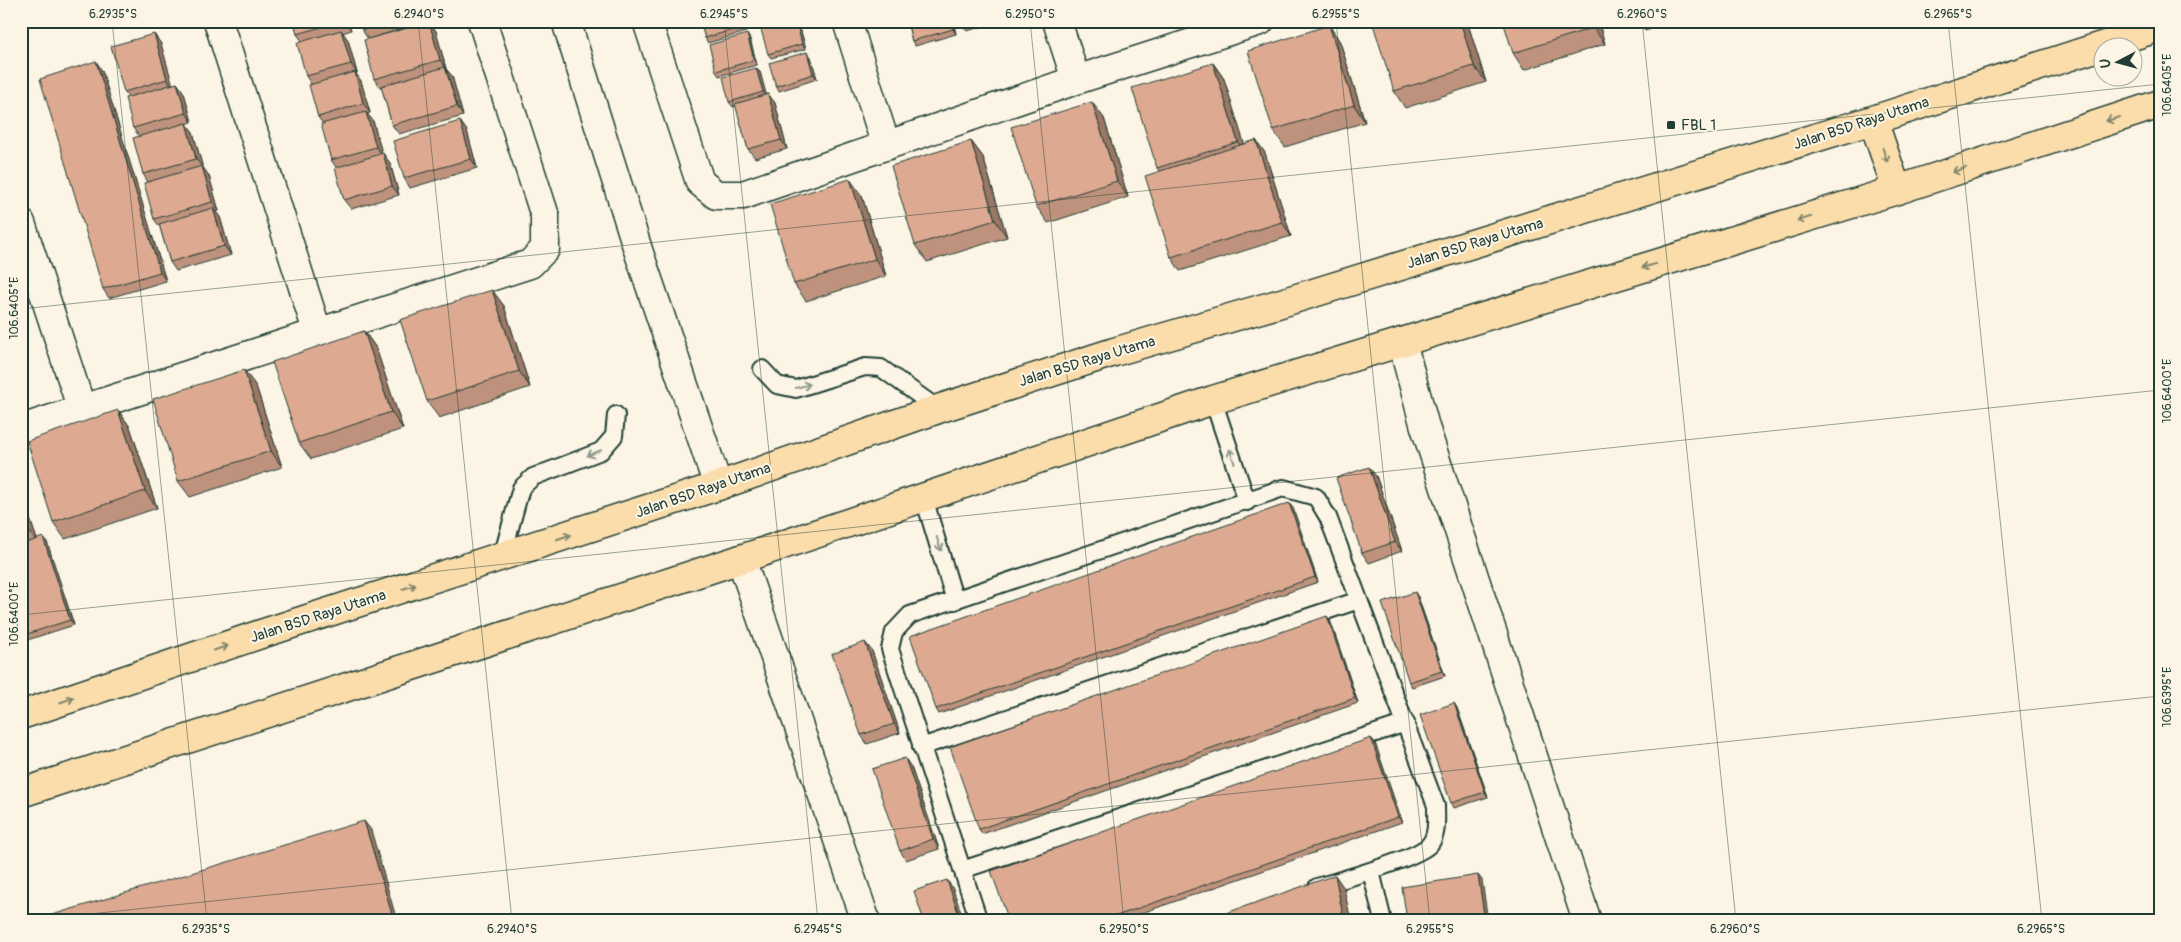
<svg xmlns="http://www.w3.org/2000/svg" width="2181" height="942" viewBox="0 0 2181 942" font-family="Pangolin,sans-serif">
<rect width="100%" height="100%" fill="#fcf5e5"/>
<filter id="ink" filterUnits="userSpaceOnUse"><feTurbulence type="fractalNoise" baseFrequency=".02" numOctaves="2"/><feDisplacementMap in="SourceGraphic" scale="10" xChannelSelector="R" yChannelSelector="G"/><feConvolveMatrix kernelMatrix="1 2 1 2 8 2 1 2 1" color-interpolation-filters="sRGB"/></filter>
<g filter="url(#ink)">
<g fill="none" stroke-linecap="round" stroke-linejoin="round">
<defs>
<path id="service" d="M762,369L777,385L796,389L865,367L881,368L938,409
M1213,400L1247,502
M924,498L955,601
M502,557L521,488L533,477L601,451L614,436L616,415
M921,747L1359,600
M962,870L1406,723
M1371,871L1383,921
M979,921L890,649L894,632L910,615L1283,488L1316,497L1328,517L1436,806C1436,818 1438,834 1430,844C1419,858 1338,881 1317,887"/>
<path id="minor" d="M218,21L318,334
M566,21L639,253L718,486
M647,21L700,182L716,195H743L1076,80L1260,21
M847,21L886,146
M1057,21L1076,80
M21,223L82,410
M1402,342L1425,427L1587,921
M21,429L530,264L545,249V216L482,21
M741,559L866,921"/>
<path id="primary" d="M1873,120L1897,190
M21,715L261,634L718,486L938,409L1114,352L1281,303L1873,120L2160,27
M21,793L741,559L1213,400L1897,190L2160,104"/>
</defs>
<use href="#service" stroke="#1f3d34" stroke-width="20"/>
<use href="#minor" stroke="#1f3d34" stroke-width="31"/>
<use href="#primary" stroke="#1f3d34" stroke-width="31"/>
<use href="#service" stroke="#fcf5e5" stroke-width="16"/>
<use href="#minor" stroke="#fcf5e5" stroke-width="28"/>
<use href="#primary" stroke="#fbddab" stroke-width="28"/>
</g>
<path fill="#be927d" stroke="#1f3d34" d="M294,21H348L351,30L343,33L348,40L357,73L356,74L361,81L370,113L367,114L373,121L382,154L390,163L399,195L351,209L344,200L336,167L331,160L323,124L318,117L311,84L306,76L302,41L297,34Z
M359,21H429L368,39L362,30Z
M700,21H743L746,32L708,43L705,38Z
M761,21H774L763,24Z
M798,21L806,49L771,58L768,54Z
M907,21H953L956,34L915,46L912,41Z
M962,21H1001L967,31L963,26Z
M1467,21L1486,82L1405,108L1394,91Z
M1598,21L1605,44L1524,70L1513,53Z
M1638,21H1675L1645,31Z
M429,22L436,31L446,69L452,76L463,116L399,134L392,125L382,88H381L374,79Z
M1329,25L1340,42L1365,122L1285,147L1273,130Z
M154,34L161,44L172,85L177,83L184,93L192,122L187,124L193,132L202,166L209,176L219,211L216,212L220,217L231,255L176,271L170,262L160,227L154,219L148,182L143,174L139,136L133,128L128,97L124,92Z
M750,39L757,65L719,76L716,71Z
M807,52L811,57L817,79L779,91L776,86Z
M96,61L102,71L166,281L109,298L103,289Z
M1213,63L1224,79L1244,144L1256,140L1265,153L1291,236L1180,271L1171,257L1159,171L1157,168Z
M756,68L760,72L766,95L768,94L775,103L787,149L755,158L748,149L736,106L733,107L729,102Z
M1104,118L1128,197L1048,223L1036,206Z
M460,121L467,131L477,168L410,188L404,178Z
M971,141L983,157L1007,237L927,262L915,245Z
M862,196L886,276L806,301L794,284Z
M492,290L504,306L530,387L439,418L427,401Z
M364,331L376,348L403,429L311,459L299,443Z
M256,386L282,467L190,497L178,481Z
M118,410L130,427L157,508L65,539L53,522Z
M1376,476L1402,551L1369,563L1362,553Z
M21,493L37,540L47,542L74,625L21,642Z
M1293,508L1318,582L939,714L936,709Z
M1418,597L1445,676L1412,687L1409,682Z
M1330,620L1358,703L982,834L979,829Z
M872,651L900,733L867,744L861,735Z
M1454,703L1457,708L1488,797L1454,808L1451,803Z
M1371,738L1375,743L1402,822L1119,921H1009Z
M911,767L939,849L906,860L900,851Z"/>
<path fill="#9b7766" stroke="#1f3d34" d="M345,21H348L351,30Z
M741,21H743L746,32L742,27Z
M796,21H798L806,49L802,44Z
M951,21H953L956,34L953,29Z
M1460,21H1467L1486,82L1474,66Z
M1591,21H1598L1605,44L1593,28Z
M429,22L436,31L446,69L452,76L463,116L457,106L446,68L440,60Z
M1329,25L1340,42L1365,122L1354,105Z
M341,30L348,40L357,73L351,64Z
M154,34L161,44L174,89L167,79Z
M747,34L750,39L757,65L754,60Z
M807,52L811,57L817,79L813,74Z
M96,61L102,71L166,281L160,272Z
M1213,63L1224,79L1249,159L1238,142Z
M756,68L760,72L767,97L763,92Z
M355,72L361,81L370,113L363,103Z
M177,83L184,93L192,122L186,113Z
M768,94L775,103L787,149L781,140Z
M1092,102L1104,118L1128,197L1117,181Z
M366,112L373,121L383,156L376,147Z
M460,121L467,131L477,168L471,159Z
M186,123L193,132L203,168L196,159Z
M1256,140L1265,153L1291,236L1282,222Z
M971,141L983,157L1007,237L995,220Z
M383,153L390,163L399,195L392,186Z
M202,166L209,176L219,211L212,202Z
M850,179L862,196L886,276L875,259Z
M213,208L220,217L231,255L224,246Z
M492,290L504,306L530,387L519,371Z
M364,331L376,348L403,429L391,412Z
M244,370L256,386L282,467L271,451Z
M118,410L130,427L157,508L145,491Z
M1369,467L1376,476L1402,551L1395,542Z
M21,493L39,545L27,528L21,511Z
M1289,503L1293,508L1318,582L1315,577Z
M43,537L47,542L74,625L70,620Z
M1415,592L1418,597L1445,676L1442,671Z
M1327,616L1330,620L1358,703L1355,698Z
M865,642L872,651L900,733L894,724Z
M1454,703L1457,708L1488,797L1485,792Z
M1371,738L1375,743L1402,822L1398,817Z
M905,758L911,767L939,849L933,839Z
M364,821L371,830L397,921H394Z
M1335,875L1344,888L1351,921H1344Z
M1478,875L1482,880L1488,921H1485Z
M947,880L953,889L964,921H961Z"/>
<path fill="#ddaa91" stroke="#1f3d34" d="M294,21H343L297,34Z
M359,21H390L362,30Z
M700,21H741L742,27L705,38Z
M778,21H796L802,44L768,54L760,26Z
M907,21H951L953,29L912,41Z
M962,21H981L963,26Z
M1372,21H1460L1474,66L1394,91Z
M1503,21H1591L1593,28L1513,53Z
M429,22L440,60L374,79L364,40Z
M1329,25L1354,105L1273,130L1248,51Z
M341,30L351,64L306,76L297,43Z
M154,34L167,79L124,92L111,46Z
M747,34L754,60L716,71L709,45Z
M807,52L813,74L776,86L769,63Z
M96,61L160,272L103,289L40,79Z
M1213,63L1238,142L1157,168L1132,88Z
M445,67L457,106L392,125L381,86Z
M756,68L763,92L729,102L723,77Z
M355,72L363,103L318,117L309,85Z
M177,83L186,113L133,128L125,98Z
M768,94L781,140L748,149L735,104Z
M1092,102L1117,181L1036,206L1011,127Z
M366,112L376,147L331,160L321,124Z
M460,121L471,159L404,178L393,141Z
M186,123L196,159L143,174L133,138Z
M1256,140L1282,222L1171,257L1145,176Z
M971,141L995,220L915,245L891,166Z
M383,153L392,186L344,200L335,168Z
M202,166L212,202L154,219L144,183Z
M850,179L875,259L794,284L770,204Z
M213,208L224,246L170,262L159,224Z
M492,290L519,371L427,401L400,320Z
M364,331L391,412L299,443L272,362Z
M244,370L271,451L178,481L153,399Z
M118,410L145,491L53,522L27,441Z
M1369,467L1395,542L1362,553L1336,478Z
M1289,503L1315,577L936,709L910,636Z
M21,511L27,528L21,530Z
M43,537L70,620L21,636V545Z
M1415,592L1442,671L1409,682L1382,603Z
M1327,616L1355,698L979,829L950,747Z
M865,642L894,724L861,735L832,654Z
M1454,703L1485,792L1451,803L1420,715Z
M1371,738L1398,817L1102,921H1009L991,871Z
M905,758L933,839L900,851L872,769Z
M364,821L394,921H32Z
M1335,875L1344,921H1203Z
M1478,875L1485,921H1407L1402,887Z
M947,880L961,921H924L914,891Z"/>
<defs><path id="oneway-shaft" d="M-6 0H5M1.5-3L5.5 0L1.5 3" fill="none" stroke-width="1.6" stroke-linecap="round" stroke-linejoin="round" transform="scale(1.25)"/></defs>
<g stroke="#82856a">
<use href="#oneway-shaft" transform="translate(2113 119) rotate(162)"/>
<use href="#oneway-shaft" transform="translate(1885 155) rotate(71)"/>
<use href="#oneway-shaft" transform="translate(1959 170) rotate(162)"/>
<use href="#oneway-shaft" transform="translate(1804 219) rotate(163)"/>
<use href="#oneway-shaft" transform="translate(1649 266) rotate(163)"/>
<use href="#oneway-shaft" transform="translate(564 537) rotate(-18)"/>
<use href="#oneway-shaft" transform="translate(409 587) rotate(-18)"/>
<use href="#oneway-shaft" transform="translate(221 648) rotate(-19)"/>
<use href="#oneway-shaft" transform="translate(67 700) rotate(-19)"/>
</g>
<g stroke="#8e998c">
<use href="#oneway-shaft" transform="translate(803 386) rotate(-15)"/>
<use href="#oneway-shaft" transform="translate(594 453) rotate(157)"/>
<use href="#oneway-shaft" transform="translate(1232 456) rotate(-109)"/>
<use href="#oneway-shaft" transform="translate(939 544) rotate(72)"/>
</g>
</g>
<path fill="none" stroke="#1f3d34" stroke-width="1" stroke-opacity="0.45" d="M112,21L207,921M418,21L512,921M724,21L818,921M1030,21L1124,921M1336,21L1430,921M1642,21L1736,921M1948,21L2042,921M21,309L2160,84M21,615L2160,390M23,921L2160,696"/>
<rect fill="#1f3d34" stroke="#fcf5e5" stroke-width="2" x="1666" y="120" width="10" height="10" rx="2.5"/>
<g text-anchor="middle" stroke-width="4" stroke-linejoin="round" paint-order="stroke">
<g font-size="15" fill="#1f3d34" stroke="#fcf5e5">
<text transform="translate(1861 123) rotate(-18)" y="5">Jalan BSD Raya Utama</text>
<text transform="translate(1475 243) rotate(-17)" y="5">Jalan BSD Raya Utama</text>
<text transform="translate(1087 361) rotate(-17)" y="5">Jalan BSD Raya Utama</text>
<text transform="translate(703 490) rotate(-19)" y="5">Jalan BSD Raya Utama</text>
<text transform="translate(318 616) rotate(-18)" y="5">Jalan BSD Raya Utama</text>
</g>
<g font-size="15" fill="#1f3d34" stroke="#fcf5e5" text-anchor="start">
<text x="1681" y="130">FBL 1</text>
</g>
</g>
<rect width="2181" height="942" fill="none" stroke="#fcf5e5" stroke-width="55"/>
<g transform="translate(2118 62) rotate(264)"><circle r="24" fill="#fcf5e5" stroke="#a4ab9e"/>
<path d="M0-4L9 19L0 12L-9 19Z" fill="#1f3d34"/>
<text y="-8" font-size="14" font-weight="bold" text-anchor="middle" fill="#1f3d34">U</text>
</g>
<rect x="28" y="28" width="2126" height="886" fill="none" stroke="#1f3d34" stroke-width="2"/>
<g font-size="12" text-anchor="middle" fill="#1f3d34">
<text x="113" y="18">6.2935°S</text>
<text x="419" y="18">6.2940°S</text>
<text x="724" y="18">6.2945°S</text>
<text x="1030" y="18">6.2950°S</text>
<text x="1336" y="18">6.2955°S</text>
<text x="1642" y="18">6.2960°S</text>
<text x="1948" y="18">6.2965°S</text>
<text transform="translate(2167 85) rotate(-90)" y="4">106.6405°E</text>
<text transform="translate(14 308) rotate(-90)" y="4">106.6405°E</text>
<text transform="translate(2167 391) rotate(-90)" y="4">106.6400°E</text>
<text transform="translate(14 614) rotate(-90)" y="4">106.6400°E</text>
<text transform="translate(2167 697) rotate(-90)" y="4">106.6395°E</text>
<text x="206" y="933">6.2935°S</text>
<text x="512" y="933">6.2940°S</text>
<text x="818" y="933">6.2945°S</text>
<text x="1124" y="933">6.2950°S</text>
<text x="1430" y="933">6.2955°S</text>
<text x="1735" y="933">6.2960°S</text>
<text x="2041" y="933">6.2965°S</text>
</g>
</svg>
